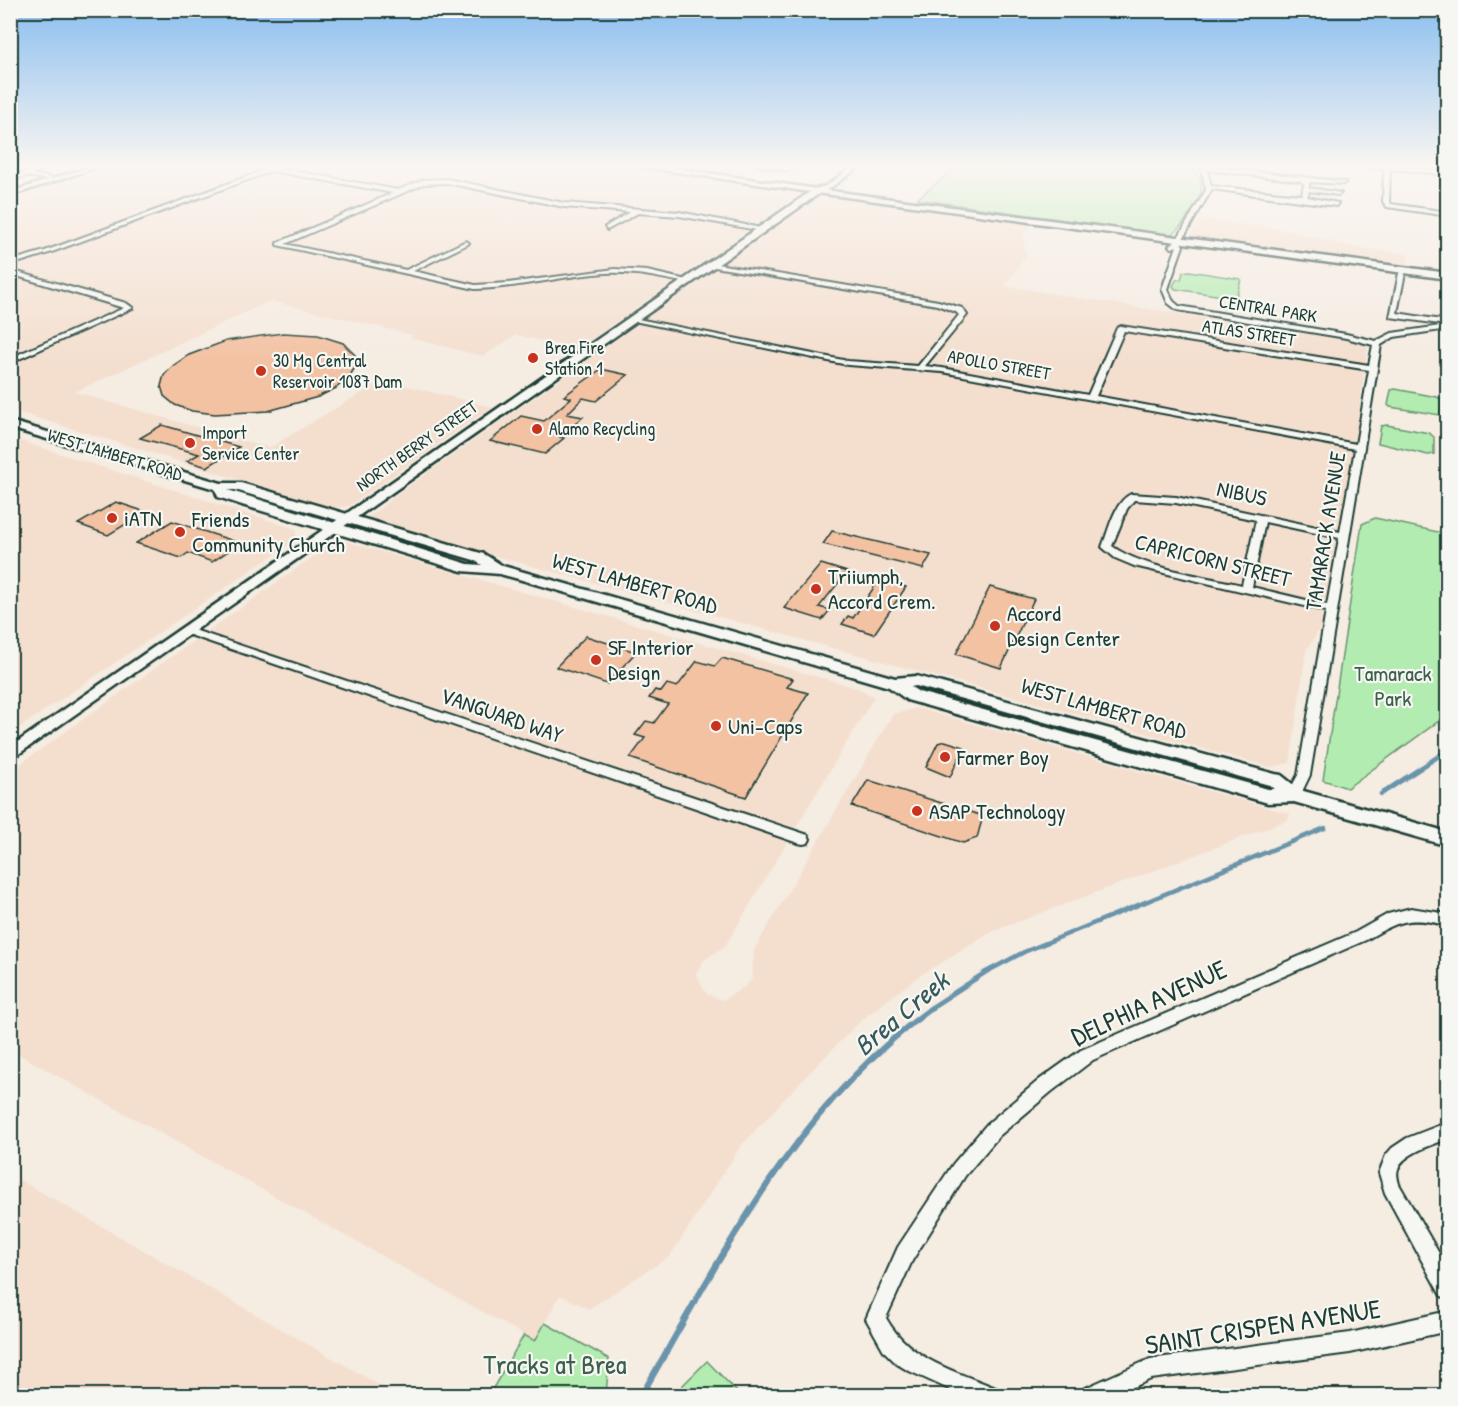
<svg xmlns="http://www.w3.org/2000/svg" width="1458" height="1406" viewBox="0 0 1458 1406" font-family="'Patrick Hand',sans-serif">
<rect width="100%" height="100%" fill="#f5ece2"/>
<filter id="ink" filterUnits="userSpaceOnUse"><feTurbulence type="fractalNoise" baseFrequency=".0167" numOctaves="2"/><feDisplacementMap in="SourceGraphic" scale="12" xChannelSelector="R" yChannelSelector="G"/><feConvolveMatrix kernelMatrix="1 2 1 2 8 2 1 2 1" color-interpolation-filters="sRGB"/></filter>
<g filter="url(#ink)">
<path fill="#f4dfcf" d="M112,165H615L800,194L577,349L516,335L483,356L410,338L413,335L270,301L75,392L269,448L383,380L492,407L349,506L332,508L11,410L10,198Z
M833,195L1031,224L1022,237L1026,242L1023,246L1027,255L1004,286L1368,344L1332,609L1306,651L1290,763L1270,767L374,523L368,518L399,493L785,221L821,197Z
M1201,219L1281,229L1354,247L1407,254L1409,267L1198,238L1190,235Z
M11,438L296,529L297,539L16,730L11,727Z
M345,541L860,689L874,697L725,946L704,960L696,973L706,994L723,1000L746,986L752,979L754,950L893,714L917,708L1290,814L1288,820L994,931L919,976L860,1021L791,1092L741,1146L670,1256L589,1309L560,1295L535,1341L11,1050L10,771L331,544Z
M20,1180L397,1395H11L10,1190Z"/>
<path fill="#b3ecb0" stroke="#699472" stroke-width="1.5" d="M959,165H1191C1195,172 1203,182 1201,192C1199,202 1180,231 1170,235L917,199Z
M1189,271L1241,279L1236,298L1175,289L1173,286L1177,279L1181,280L1183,272Z
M1395,389L1437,397L1441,399L1440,415L1390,407L1388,405L1391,390Z
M1387,425L1429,433L1434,437V454L1428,455L1378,443L1381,426Z
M1375,518L1447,534V715L1347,788L1323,780L1362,524Z
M545,1323L609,1359L606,1395H489L524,1335L535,1341Z
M707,1361L740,1395H673Z"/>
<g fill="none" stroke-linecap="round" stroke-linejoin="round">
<path stroke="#6b94ab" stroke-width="4.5" d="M1381,794L1448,750
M929,1009L986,972L1024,952L1325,828"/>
<path stroke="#6b94ab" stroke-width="6" d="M641,1396C722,1256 797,1105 932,1008"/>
</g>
<path fill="#f3c2a3" stroke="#1f3d34" stroke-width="1.5" d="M283,333L318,335L343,343L356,356V366L349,377L336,388L318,397L268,411L215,414L192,411L175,405L164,396L161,386L164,375L174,365L189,355L226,341Z
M601,369L628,375L596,401L583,398L567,414L583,417L560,437L564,438L545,454L490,441L521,416L544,421L571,398L564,396Z
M162,425L239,447L207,467L187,461L199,454L140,438Z
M116,502L146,512L108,535L78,524Z
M172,521L240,543L212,562L188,553L181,558L136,543Z
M832,531L931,555L923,569L823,544Z
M821,564L847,572L819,607L830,610L822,620L784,608Z
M879,580L906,587L874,634L842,624L848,616L853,618Z
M990,587L1034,599L1001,668L956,654Z
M586,636L636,652L607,684L556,667Z
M722,658L793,679L787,687L808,693L746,797L630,758L645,738L635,735L646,721L654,723L668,704L649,698L655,690L661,692L667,684L677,687L697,661L715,666Z
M945,741L964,747L950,777L926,767L938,743Z
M868,780L983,816L977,838L963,843L852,806Z"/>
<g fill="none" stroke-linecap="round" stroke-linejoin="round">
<defs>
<path id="minor" d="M51,165H58L32,174L56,179V181L26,176L10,181V177Z
M246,165L272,167L398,190L423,180L447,179L564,203L679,212L766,229L763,231L679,216L638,213L607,230L605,227L630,212L564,207L447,183L424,184L285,244L406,270L466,241L469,243L468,244L413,271L475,285L508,283L615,269L647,271L691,281L688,283C661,278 633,271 605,273C561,276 519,288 475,289L277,245V243L393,193L272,171L49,253L10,265V261L45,251L265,170Z
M756,165L788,167L795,165H802L788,171Z
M1198,165L1346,182L1343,184L1309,182V188L1341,193L1338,195L1309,191L1307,197L1338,203L1336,206L1212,189L1181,242L1183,246L1168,289L1173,301L1179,306L1346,334L1376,341L1392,333L1447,325L1390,317L1399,273L1402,271L1405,273L1397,313L1448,321V329L1394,337L1381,345L1310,775L1299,798H1289L1287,795L1298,775L1326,611L1134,566L1115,558L1102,547C1109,530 1114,502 1131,494L1176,497L1340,532L1355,449L942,372L848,365L629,320L633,318L848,361L918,366L959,315L956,312L937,305L709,266L708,265L711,263L938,301L962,308L967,315L925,366L942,368L1088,395L1117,328L1121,326L1369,365L1373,345L1346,338L1177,310L1168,303L1162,289L1177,246L1172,248L1169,246L1176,241L1206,190L1201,169ZM1207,170L1301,181L1304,184L1302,195L1211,186ZM1124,331L1369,370L1356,444L1096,396ZM1134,500L1176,503L1256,520L1242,585C1204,576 1142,568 1112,546L1127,509ZM1265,522L1339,538L1327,605L1252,587Z
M1354,165H1387L1448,171V175L1390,169L1389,202L1391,204L1448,212V216L1387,207L1383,202L1384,169Z
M10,270L126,303L133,308L10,363V358L124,308L10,274Z
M188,628L808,835L810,839L808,843L803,844L798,843L184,633L182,631L184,629Z
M1411,908L1448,914V926C1409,915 1399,921 1366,940L1093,1060L1051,1092L999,1136L965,1176L912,1261L886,1318C910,1361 956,1371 998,1389L1001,1396H964L907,1370L897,1364L884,1351L866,1319L869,1312L898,1247L953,1164L987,1124L1039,1080L1081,1050L1356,932L1388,914Z
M1448,1122V1139C1434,1144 1402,1154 1398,1169C1396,1174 1398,1180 1399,1184L1448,1269V1298L1441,1296L1385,1193L1379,1173L1386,1155L1392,1148L1407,1138Z
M1448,1311V1331L1350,1353L1151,1379L1114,1396H1080L1083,1389L1150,1359L1350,1333Z"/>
<path id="tertiary" d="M96,165H104L10,196V192Z
M855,165H862L830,188L820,193L10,760V747L814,189L826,186Z"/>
<path id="secondary" d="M640,165H654L817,189L1448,273V279L817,193L643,167Z
M10,421L221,483H241L484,554L503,566L895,678L916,676L1275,774L1281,775L1300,790L1448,832V846L1294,802L1268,803L907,700L889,687L522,580L500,574L462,571L242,505L218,497L215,489L10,428ZM228,490H235L474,560L482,565L468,564ZM916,686L1269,785L1274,789H1268L919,692L911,687Z"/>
</defs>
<use href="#minor" stroke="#1f3d34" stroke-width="4"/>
<use href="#tertiary" stroke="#1f3d34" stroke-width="5"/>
<use href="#secondary" stroke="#1f3d34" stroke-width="5"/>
<use href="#minor" fill="#f6f6f2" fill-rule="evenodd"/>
<use href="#tertiary" fill="#f6f6f2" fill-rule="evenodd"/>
<use href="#secondary" fill="#f6f6f2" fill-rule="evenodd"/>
</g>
</g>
<linearGradient id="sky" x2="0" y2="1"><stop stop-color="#8abeef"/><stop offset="0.46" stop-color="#faf6f2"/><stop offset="1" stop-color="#faf6f2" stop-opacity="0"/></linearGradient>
<rect width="1458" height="361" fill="url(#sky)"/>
<g fill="#c8321e" stroke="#f6f6f2" stroke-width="2">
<circle cx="533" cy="358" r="6"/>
<circle cx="261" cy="371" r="6"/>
<circle cx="537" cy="429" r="6"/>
<circle cx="190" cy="443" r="6"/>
<circle cx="112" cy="518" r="6"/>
<circle cx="180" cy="532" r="6"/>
<circle cx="816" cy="589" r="6"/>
<circle cx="995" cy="626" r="6"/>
<circle cx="596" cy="660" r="6"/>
<circle cx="716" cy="726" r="6"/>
<circle cx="945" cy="757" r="6"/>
<circle cx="917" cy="811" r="6"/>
</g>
<g text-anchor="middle" stroke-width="4.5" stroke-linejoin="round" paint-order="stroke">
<g font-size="18" fill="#1f3d34" stroke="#f6f6f2">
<text transform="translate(1268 309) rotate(9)" y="6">CENTRAL PARK</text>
<text transform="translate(1249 333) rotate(9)" y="6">ATLAS STREET</text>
<text transform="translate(999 365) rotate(10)" y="6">APOLLO STREET</text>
<text transform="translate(417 446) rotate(-35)" y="6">NORTH BERRY STREET</text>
<text transform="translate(115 455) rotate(17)" y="6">WEST LAMBERT ROAD</text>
</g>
<g font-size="18" fill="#1f3d34" stroke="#f6f6f2" text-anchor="start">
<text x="545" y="354">Brea Fire<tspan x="545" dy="21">Station 1</tspan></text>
<text x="273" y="367">30 Mg Central<tspan x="273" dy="21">Reservoir 1087 Dam</tspan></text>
<text x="549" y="435">Alamo Recycling</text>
<text x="202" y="439">Import<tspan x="202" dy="21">Service Center</tspan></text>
</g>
<g font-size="22" fill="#1f3d34" stroke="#f6f6f2">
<text transform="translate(1242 493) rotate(12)" y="8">NIBUS</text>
<text transform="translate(1325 531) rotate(-81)" y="8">TAMARACK AVENUE</text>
<text transform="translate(1213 560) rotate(14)" y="8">CAPRICORN STREET</text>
<text transform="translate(635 583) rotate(16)" y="8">WEST LAMBERT ROAD</text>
<text transform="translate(1104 708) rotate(16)" y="8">WEST LAMBERT ROAD</text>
<text transform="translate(502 715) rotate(19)" y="8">VANGUARD WAY</text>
</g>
<g font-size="22" fill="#1f3d34" stroke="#f6f6f2" text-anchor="start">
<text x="124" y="526">iATN</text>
<text x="192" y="527">Friends<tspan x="192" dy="25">Community Church</tspan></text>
<text x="828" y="584">Triiumph,<tspan x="828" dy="25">Accord Crem.</tspan></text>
<text x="1007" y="621">Accord<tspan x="1007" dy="25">Design Center</tspan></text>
<text x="608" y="655">SF Interior<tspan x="608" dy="25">Design</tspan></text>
<text x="728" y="734">Uni-Caps</text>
<text x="957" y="765">Farmer Boy</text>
<text x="929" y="819">ASAP Technology</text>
</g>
<g font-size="22" fill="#3d604d" stroke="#f6f6f2">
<text x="1393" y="681">Tamarack<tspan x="1393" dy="25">Park</tspan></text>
</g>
<g font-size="27" fill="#1f3d34" stroke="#f6f6f2">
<text transform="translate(1149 1003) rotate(-25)" y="9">DELPHIA AVENUE</text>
<text transform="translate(1263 1327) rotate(-9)" y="9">SAINT CRISPEN AVENUE</text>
</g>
<g font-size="27" fill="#3d604d" stroke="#f6f6f2">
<text x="555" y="1374">Tracks at Brea</text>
</g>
<g font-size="28" font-style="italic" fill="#385a5c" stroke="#f6f6f2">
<text transform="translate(901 1013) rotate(-40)" y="10">Brea Creek</text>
</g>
</g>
<rect width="1458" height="1406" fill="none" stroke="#f6f6f2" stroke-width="36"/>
<rect x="18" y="18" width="1422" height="1370" fill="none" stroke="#1f3d34" stroke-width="2" filter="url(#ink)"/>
</svg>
